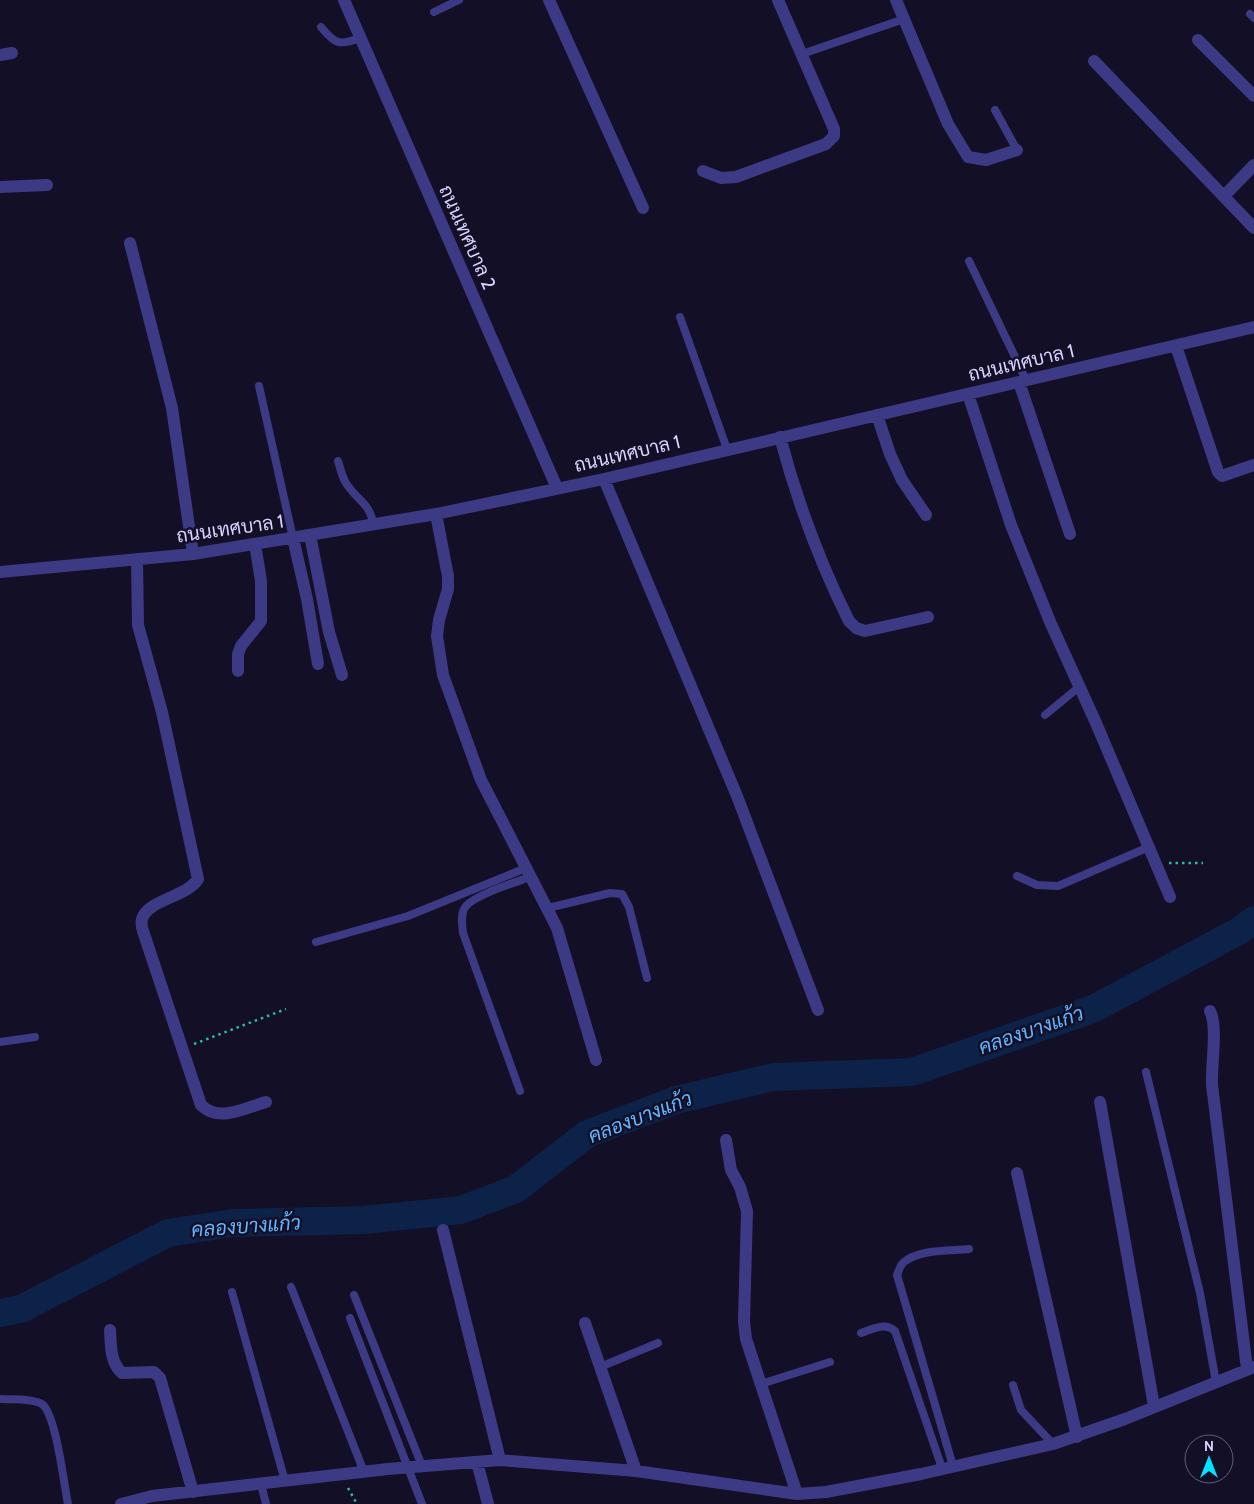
<svg xmlns="http://www.w3.org/2000/svg" width="1254" height="1504" viewBox="0 0 1254 1504" font-family="Cabin,Sarabun,sans-serif">
<rect width="100%" height="100%" fill="#130f26"/>
<g fill="none" stroke-linecap="round" stroke-linejoin="round">
<path stroke="#0c2248" stroke-width="28" d="M0,1313L21,1309L168,1233L233,1223L364,1220L461,1210L516,1189L587,1134L676,1100L773,1077L912,1072L1093,1009L1239,931L1254,920"/>
<path stroke="#2fb8b0" stroke-width="2.5" stroke-dasharray="2.5 4" stroke-linecap="butt" d="M1169,863H1203
M194,1044L286,1009
M348,1488L357,1504"/>
<path stroke="#3d3a85" stroke-width="8" d="M434,12L459,0
M1250,14L1254,18
M321,27C335,44 339,46 360,38
M802,54L904,19
M995,110L1017,150
M969,261L1026,380
M680,317L727,449
M259,386L293,538
M338,461C341,470 342,479 348,486C360,503 368,501 374,525
M1045,715L1079,687
M1017,876L1037,885L1058,886L1149,847
M548,908L610,893L622,894L629,907L647,978
M316,942L408,916L526,868
M0,1042L35,1037
M1146,1072L1200,1293L1216,1382
M520,1091L463,933C462,925 460,913 466,906C477,894 514,883 530,877
M291,1287L364,1472
M232,1292L285,1481
M354,1295L422,1466
M350,1318L422,1504
M861,1333C873,1329 884,1322 895,1331L942,1468
M600,1367L658,1343
M761,1384L830,1362
M1013,1385L1021,1410L1053,1444
M0,1399C12,1400 31,1398 42,1404C56,1414 64,1485 68,1504
M953,1466L897,1275C899,1271 900,1265 904,1262C920,1249 950,1251 969,1249
M261,1484L266,1504"/>
<path stroke="#3d3a85" stroke-width="12" d="M344,0L557,488
M549,0L643,208
M896,0L948,124L968,157L986,160L1017,150
M1198,40L1254,96
M0,55L12,53
M1094,61L1254,228
M703,171L721,178L736,177L826,144L834,136V129L778,0
M0,187L47,185
M1224,196L1254,165
M130,243L172,408L193,554
M1176,346L1218,472L1222,476L1254,465
M1019,382L1070,534
M968,394L1011,525L1051,624L1096,723L1170,897
M877,415L890,454L902,480L926,515
M780,437C797,501 819,561 849,621L856,628L865,631L928,617
M604,479L737,796L818,1010
M436,514L448,576V589L439,620L437,636L443,675L481,780L557,928L596,1060
M310,535L329,632L342,675
M293,538L307,599L318,664
M137,559L138,625L162,712L198,879C187,897 147,900 142,919C141,923 142,928 143,931L201,1105C219,1123 245,1108 266,1102
M0,572L193,554L436,514L604,479L1254,327
M238,671V654L241,646L261,621V581L255,544
M1210,1011C1218,1026 1211,1065 1212,1085L1247,1369
M1100,1102L1154,1406
M726,1140L731,1170L740,1187L747,1211L744,1321L746,1339L797,1494
M1017,1173L1077,1437
M443,1230L500,1460
M585,1323L636,1471
M110,1330C111,1346 110,1362 122,1373L154,1372L160,1378L193,1492
M477,1462L488,1504
M121,1504L152,1496L388,1469L500,1460L636,1471L797,1494L826,1492L921,1474L1053,1444L1125,1419L1254,1367"/>
</g>
<g text-anchor="middle" stroke-width="5" stroke-linejoin="round" paint-order="stroke">
<g font-size="19" fill="#d9d4ff" stroke="#130f26">
<text transform="translate(468 237) rotate(66)" y="7">ถนนเทศบาล 2</text>
<text transform="translate(1021 362) rotate(-13)" y="7">ถนนเทศบาล 1</text>
<text transform="translate(627 453) rotate(-13)" y="7">ถนนเทศบาล 1</text>
<text transform="translate(230 528) rotate(-8)" y="7">ถนนเทศบาล 1</text>
</g>
<g font-size="20" font-style="italic" fill="#62b6ff" stroke="#130f26">
<text transform="translate(1031 1030) rotate(-19)" y="7">คลองบางแก้ว</text>
<text transform="translate(640 1117) rotate(-21)" y="7">คลองบางแก้ว</text>
<text transform="translate(246 1226) rotate(-4)" y="7">คลองบางแก้ว</text>
</g>
</g>
<g transform="translate(1209 1459)"><circle r="24" fill="#130f26" stroke="#625e7d"/>
<path d="M0-4L9 19L0 12L-9 19Z" fill="#00e5ff"/>
<text y="-8" font-size="14" font-weight="bold" text-anchor="middle" fill="#d9d4ff">N</text>
</g>
</svg>
